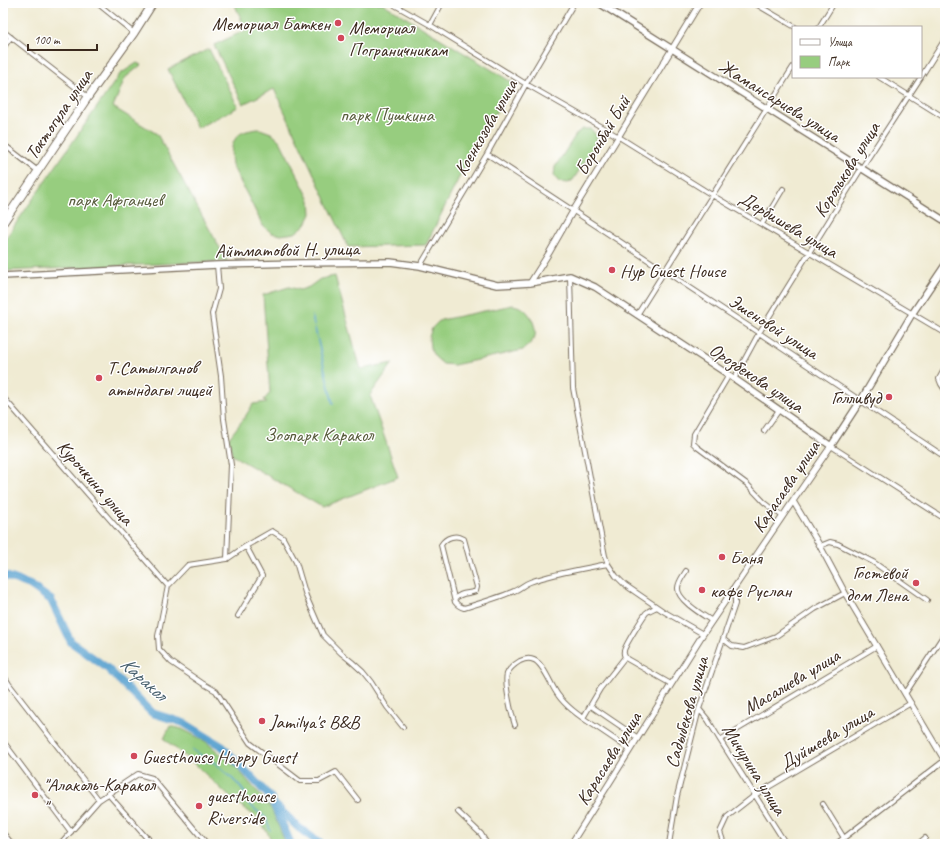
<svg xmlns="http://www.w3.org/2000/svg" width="948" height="847" viewBox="0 0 948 847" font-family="Caveat,sans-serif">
<rect width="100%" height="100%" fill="#fff"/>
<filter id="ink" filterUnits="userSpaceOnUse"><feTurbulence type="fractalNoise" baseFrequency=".025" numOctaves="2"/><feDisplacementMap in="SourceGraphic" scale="8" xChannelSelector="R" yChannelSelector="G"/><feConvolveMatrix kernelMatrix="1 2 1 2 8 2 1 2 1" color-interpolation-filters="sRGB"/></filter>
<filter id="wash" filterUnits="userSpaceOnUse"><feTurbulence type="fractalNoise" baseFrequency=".012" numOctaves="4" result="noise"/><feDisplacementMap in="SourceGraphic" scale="16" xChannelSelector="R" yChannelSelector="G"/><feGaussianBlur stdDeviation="0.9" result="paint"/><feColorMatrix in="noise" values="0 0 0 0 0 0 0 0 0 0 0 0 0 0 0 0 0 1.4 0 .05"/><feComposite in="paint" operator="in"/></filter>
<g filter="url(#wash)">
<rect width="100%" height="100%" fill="#f0ebd3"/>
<path fill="#97cd7f" stroke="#697c4e" d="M234,3H382L515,84L476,143L426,245L348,247L274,89L243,104L214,45L246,30Z
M209,49L238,107L197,128L168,69Z
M137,63L141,65L125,78L113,107L157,134L227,261L3,271V242L120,74Z
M260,129L271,133L280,141L310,200L311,214L306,224L295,233L281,235L272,233L263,226L232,165C230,151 231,135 247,131C251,130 256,129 260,129Z
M583,129H591L597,136L596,144L573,180L568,183L559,182L554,176L555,167L577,133Z
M335,276L355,349L361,369L393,363L370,395L398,477L322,507L232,455L229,438L245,417L253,404L267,402L264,400L270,393L263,295L289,287L300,290L309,287L320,279Z
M513,305C517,306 522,307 525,310C531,315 537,328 535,336C533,342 527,346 523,350L454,365L443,364L434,356L430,348L429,337L432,328L438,322L441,320Z
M170,726L182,729L205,741L236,767L271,808L286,844H274L259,819L233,800L198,767L164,739Z"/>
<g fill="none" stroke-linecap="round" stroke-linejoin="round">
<path stroke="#59a1cf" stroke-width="1.5" d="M312,316L333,404
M193,750L202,756L206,761L214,762L237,783L245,793L246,802L266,818L270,830"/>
<path stroke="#59a1cf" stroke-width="8" d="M3,575L30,585L51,600L71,642L107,668L152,713L184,723L223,747L271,798L291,844
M276,806L299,828L321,844"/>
</g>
</g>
<g filter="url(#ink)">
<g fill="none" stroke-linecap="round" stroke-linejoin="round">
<defs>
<path id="minor" d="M97,3L134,33
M391,3L430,25L526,84L619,137L712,195L945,333
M754,3L795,27
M430,25L442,3
M819,27L834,3
M3,31L88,97
M3,48L11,37
M879,77L945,118
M921,77L945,39
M3,144L38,171
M487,154L759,333L945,457
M762,224L783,189
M217,265L219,289L212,314L221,376L224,419L231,465L227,559
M420,266L487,154L526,84L574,3
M570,276L573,388L605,556L608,564L616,576L625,585L663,611L703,634
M637,315L793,67
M945,368L939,379L941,384L945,390
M729,375L694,434L693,443L697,447L747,484L764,502L782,516
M734,379L759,333L861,169L921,77
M3,397L168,586
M764,431L779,410
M831,446L945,519
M246,546L272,531L283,538L296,562L306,596L323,635L341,653L352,662L363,672L371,682L387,707L403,727
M820,546L830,542L838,544L873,562L927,600
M686,571C683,576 678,582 678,588C677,600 703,615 712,621
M168,586L158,636L159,649L171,662L202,683L216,691L250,743L300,781H319L336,772L358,800
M168,586L188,565L227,559L246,546L262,576L238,616
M455,599C460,592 469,594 476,591L477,587L464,539C456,534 446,537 441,545L455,602C458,606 460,607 464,608C481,603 498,598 514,591C520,589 524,584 530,582C555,573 582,569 608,564
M657,607C653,609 649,610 646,613C643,617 624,647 624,651C623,655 625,657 627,659L671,684
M723,639L732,646L744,648L776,636L815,609L845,593
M3,674L9,684L99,800L138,774L152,778L207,844
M905,694L945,633
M591,706L638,738
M699,709L708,720L720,740L786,844
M583,718L600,689L625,657
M515,725C512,716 504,683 507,674C509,669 515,664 520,661C524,659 530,658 534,660C544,664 551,686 558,695C567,708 582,718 595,726C607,734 619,742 630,750
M720,740L877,646
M3,741L71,832
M108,794L152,844
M823,804L844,838
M458,812L481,834L487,844
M3,833L12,844
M60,844L99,800
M142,844L148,838
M669,844L677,796L699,709L735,604V598L732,591
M724,844L720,832L727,817L755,795L911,703
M836,844L945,760
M918,844L925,838"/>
<path id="tertiary" d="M530,283L549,253L573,211L700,3
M793,501L820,546L845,593L945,761
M571,844L703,634L793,501L831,446"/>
<path id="secondary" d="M599,3L945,221
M3,276L217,265L298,263L390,262L420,266L497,285L530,283L570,276L595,287L729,375L831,446L861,400L912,314L945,265"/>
<path id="trunk" d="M3,223L88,97L134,33L153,3"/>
</defs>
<use href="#minor" stroke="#7a6e5d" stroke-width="6"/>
<use href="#tertiary" stroke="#7a6e5d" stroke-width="7"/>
<use href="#secondary" stroke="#7a6e5d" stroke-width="8"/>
<use href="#trunk" stroke="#7a6e5d" stroke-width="9"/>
<use href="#minor" stroke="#fff" stroke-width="4"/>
<use href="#tertiary" stroke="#fff" stroke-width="5"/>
<use href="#secondary" stroke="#fff" stroke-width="5.5"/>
<use href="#trunk" stroke="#fff" stroke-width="7"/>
</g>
</g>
<g fill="#d1495b" stroke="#fff" stroke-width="1.5">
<circle cx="338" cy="23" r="4"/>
<circle cx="341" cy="38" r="4"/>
<circle cx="612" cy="270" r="4"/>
<circle cx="99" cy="378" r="4"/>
<circle cx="889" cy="397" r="4"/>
<circle cx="722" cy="557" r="4"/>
<circle cx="916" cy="583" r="4"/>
<circle cx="702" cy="590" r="4"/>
<circle cx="262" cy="721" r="4"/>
<circle cx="134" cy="756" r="4"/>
<circle cx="35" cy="795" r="4"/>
<circle cx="199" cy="806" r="4"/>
</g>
<g text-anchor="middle" stroke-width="3" stroke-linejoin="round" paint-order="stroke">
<g font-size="19" fill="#3b2a1e" stroke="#fff" text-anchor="start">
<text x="330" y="30" text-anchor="end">Мемориал Баткен</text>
<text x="349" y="34">Мемориал<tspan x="349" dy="22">Пограничникам</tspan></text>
<text x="620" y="277">Нур Guest House</text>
<text x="107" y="374">Т.Сатылганов<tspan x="107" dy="22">атындагы лицей</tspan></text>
<text x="881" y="404" text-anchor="end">Голливуд</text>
<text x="730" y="564">Баня</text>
<text x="908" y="579" text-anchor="end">Гостевой<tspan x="908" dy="22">дом Лена</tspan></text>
<text x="710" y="597">кафе Руслан</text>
<text x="270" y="728">Jamilya's B&amp;B</text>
<text x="142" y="763">Guesthouse Happy Guest</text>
<text x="43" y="791">"Алаколь-Каракол<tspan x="43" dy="22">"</tspan></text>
<text x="207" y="802">guesthouse<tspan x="207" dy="22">Riverside</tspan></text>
</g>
<g font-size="19" fill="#3b2a1e" stroke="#fff">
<text transform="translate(780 100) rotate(32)" y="7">Жамансариева улица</text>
<text transform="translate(58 114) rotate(-56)" y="7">Токтогула улица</text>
<text transform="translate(485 127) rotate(-60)" y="7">Коенкозова улица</text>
<text transform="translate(602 135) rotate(-59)" y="7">Боронбай Бий</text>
<text transform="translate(846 169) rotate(-58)" y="7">Королькова улица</text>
<text transform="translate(789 224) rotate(31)" y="7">Дербишева улица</text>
<text transform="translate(287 249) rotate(-1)" y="7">Айтматовой Н. улица</text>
<text transform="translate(774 326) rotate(33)" y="7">Эшеновой улица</text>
<text transform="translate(757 377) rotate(34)" y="7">Орозбекова улица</text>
<text transform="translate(96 482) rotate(49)" y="7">Курочкина улица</text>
<text transform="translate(785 486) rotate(-56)" y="7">Карасаева улица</text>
<text transform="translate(791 681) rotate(-31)" y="7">Масалиева улица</text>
<text transform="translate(686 712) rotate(-74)" y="7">Садыбекова улица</text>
<text transform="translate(826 737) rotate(-31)" y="7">Дуйшеева улица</text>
<text transform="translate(608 758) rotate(-58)" y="7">Карасаева улица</text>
<text transform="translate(755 769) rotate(58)" y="7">Мичурина улица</text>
</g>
<g font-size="19" fill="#575b3b" stroke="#fff">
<text x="387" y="121">парк Пушкина</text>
<text x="115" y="206">парк Афганцев</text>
<text x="319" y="441">Зоопарк Каракол</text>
</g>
<g font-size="20" font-style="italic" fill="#48606e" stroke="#fff">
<text transform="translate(144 678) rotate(42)" y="7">Каракол</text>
</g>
</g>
<rect width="948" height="847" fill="none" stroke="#fff" stroke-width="16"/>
<rect x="792" y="26" width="130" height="52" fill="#ffffff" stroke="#b1aaa5"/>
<rect x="800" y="39" width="20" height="6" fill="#ffffff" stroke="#b1aaa5"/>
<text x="828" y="46" font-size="12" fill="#3b2a1e">Улица</text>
<rect x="800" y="56" width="20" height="12" fill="#97cd7f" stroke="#b1aaa5"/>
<text x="828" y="66" font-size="12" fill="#3b2a1e">Парк</text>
<path d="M28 44v6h69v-6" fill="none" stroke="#3b2a1e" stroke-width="2"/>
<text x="34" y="44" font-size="12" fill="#3b2a1e" stroke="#ffffff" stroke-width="3" paint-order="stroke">100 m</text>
</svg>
